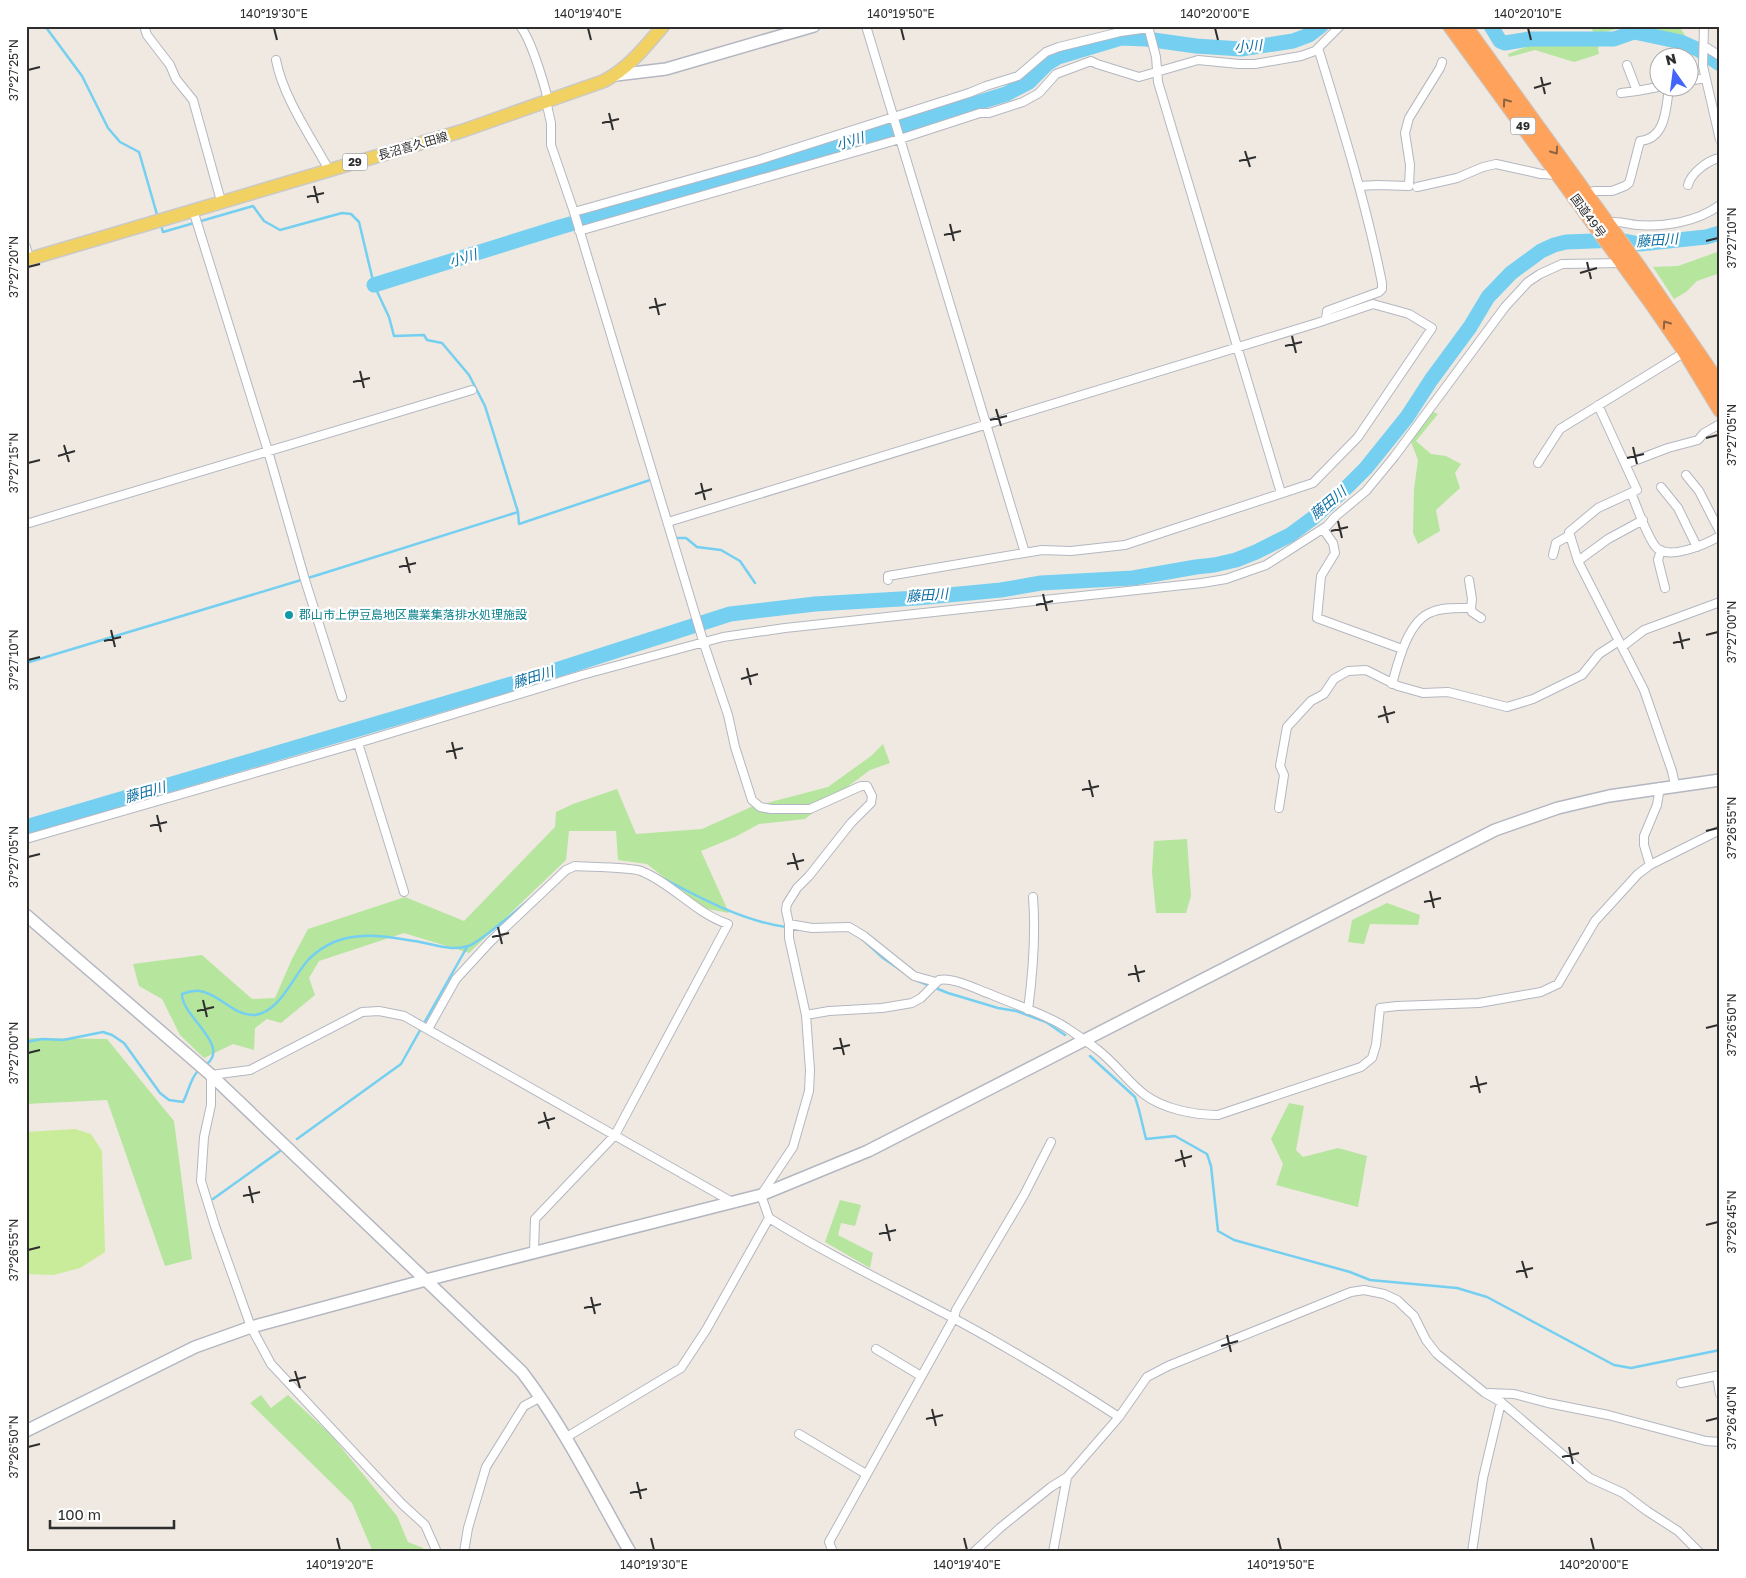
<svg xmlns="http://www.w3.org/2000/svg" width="1746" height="1578" viewBox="0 0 1746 1578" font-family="'Golos Text','Noto Sans JP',sans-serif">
<rect width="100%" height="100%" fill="#efe9e1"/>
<path fill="#b6e59e" d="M1593,26H1679L1688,40C1668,33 1640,26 1618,29C1611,30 1603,33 1595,34L1592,30Z
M1536,41L1601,43L1598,48L1599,54L1574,62L1535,50L1509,57L1508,54L1526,47Z
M1720,251V273L1697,281L1686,292L1674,299L1653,267L1678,266Z
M1431,411L1438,414L1416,441L1431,454L1446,456L1461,464L1455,473L1460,488L1436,510L1440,531L1418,544L1413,533L1414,489L1418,460L1411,442V438Z
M883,744L890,763L870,770L805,819L759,824L735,837L701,851L729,913L703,908L647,864L618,860L616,831H569L566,860L469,953L404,933L319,961L309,978L315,995L281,1023L267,1019L255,1028L254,1050L233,1044L204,1058L180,1035L162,999L139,986L133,964L202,955L252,999L275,998L292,959L308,929L405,897L464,921L555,827L556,812L573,804L617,789L636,834L702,829L751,807L828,787L871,756Z
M1187,839L1191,896L1186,913H1156L1152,872L1154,841Z
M1387,903L1420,915L1418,925L1370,924L1364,944L1348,942L1352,920Z
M26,1038L107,1039L174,1121L192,1259L165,1266L107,1100L26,1104Z
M1289,1103L1304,1106L1296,1150L1303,1157L1338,1148L1367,1156L1358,1207L1276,1185L1283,1164L1271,1139Z
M840,1200L861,1205L855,1226L841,1223L838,1235L873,1253L870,1268L825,1242Z
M261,1395L271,1408L288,1395L331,1435L397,1516L408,1542L423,1548L424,1552H373L352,1503L250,1403Z"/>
<path fill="#c9ec9a" d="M75,1129L91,1134L102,1151L105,1252L80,1268L53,1275L26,1274V1132Z"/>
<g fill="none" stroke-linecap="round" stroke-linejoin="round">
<path stroke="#75cff0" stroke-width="2.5" d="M45,26L82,76L108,128L120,142L139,152L158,218
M161,225L163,232L253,206L264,221L280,230L342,213L351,214L359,222L374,285L389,317L394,336L424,335L427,340L442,343L469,375L485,406L518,512L519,524L653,479
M674,538H686L697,547L721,550L740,561L755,583
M26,663L321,574L518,512
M640,867L643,868C689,891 735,920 786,927
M860,937L883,958L902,971
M913,979L948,993L998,1008L1016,1011L1046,1022L1065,1035
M26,1042L42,1039L63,1040L103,1032L112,1035L124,1043L160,1093L169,1100L183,1102C188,1093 190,1080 197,1072
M1090,1056L1135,1097L1139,1110L1146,1139L1175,1136L1207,1154L1211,1166L1218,1231L1234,1240L1350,1272L1370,1280L1457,1288L1487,1297L1614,1365L1631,1368L1720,1350
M208,1063C229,1044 181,1015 182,994C188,992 195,990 200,991C220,994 235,1017 255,1015C280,1012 293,976 309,959C316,952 325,946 334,942C361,931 392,937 420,942C437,945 451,951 468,946C478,944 518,909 529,900
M297,1139L401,1064L467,947
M213,1199L280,1151"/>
<path stroke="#75cff0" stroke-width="15" d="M1491,26L1500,41L1505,43L1529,39H1614L1634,32L1681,42L1699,50L1720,64
M374,285L560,227L739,176L1006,94L1029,82L1047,64L1058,57L1121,38L1146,39L1196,46L1241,49L1293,41L1309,35L1321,26
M26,827L525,680L730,614L815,604L917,598L1001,590L1041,583L1133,578L1196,567L1214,565L1236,560L1256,552L1290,535L1313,518L1348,486L1366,468L1407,417L1431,380L1470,327L1488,297L1511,273L1541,251L1554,245L1566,242L1619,240L1640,244L1706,237L1720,233"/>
<defs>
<path id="street" d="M144,26L147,35L170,65L176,79L193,100L221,201
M520,26C531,39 544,83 548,100
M866,26L1025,553
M1148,26L1156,57L1158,82L1281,493
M1704,26L1703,66L1720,140
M1704,46L1720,56
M1318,48C1342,126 1366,203 1382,283V289L1379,292L1327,311L1326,319
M276,60C283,97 311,137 329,170
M1627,65L1637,91L1658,87
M1688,81L1705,78
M1621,93L1637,91
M546,101L551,123V145L574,212L704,644L728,715L735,747L752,800L760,807L771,809H810L861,786H867L872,796L871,803L851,823L809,876L797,888L787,904L786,910L789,924V938L806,1015L810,1070L809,1091L793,1147L761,1195L769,1218L706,1330L681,1368L565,1438
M1688,185C1691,173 1708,160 1720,158
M1359,186L1377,185L1409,186L1410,165L1405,133L1409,118L1440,68L1442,62
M1417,187L1457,178L1483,167L1496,164L1541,174L1558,175
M1586,194L1594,191H1612L1625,186L1629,183L1631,176L1640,141C1666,139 1666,108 1669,88
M193,210L268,451L305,580L342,697
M574,212L759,160L969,93L986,86L1018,76L1046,52L1059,47L1120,32L1149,28
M1606,223C1617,220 1627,224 1637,225C1665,227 1697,222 1720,205
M579,231L900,139L980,113H989L1023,102L1039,93L1056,74L1091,61L1097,64L1139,77L1198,60L1239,64H1255L1301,56L1315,51L1340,26
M26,247L29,259
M1598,405L1637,490L1598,508L1569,532L1578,561L1644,690L1672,771L1675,785
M1538,463L1560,429L1685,352
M1626,464L1668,448L1698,440L1704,433L1720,424
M1686,475L1699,491L1720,532
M1661,487L1678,508L1697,547
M1631,493C1638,509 1645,532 1655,546C1667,562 1706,544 1720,536
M668,522L1317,323L1373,304L1409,314L1432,328L1358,437L1313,483L1125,545L1071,551L1042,550L888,576V580
M26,524L472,390
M1323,529L1333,543L1335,553L1321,576L1317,618L1402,649
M1661,550L1658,560L1665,588
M1553,555L1556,543L1570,535
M1578,561L1608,539L1643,520
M1469,580L1472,599L1471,608L1472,612L1481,618
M1622,647L1644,630L1720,602
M1392,684C1398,662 1408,620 1432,612C1444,607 1458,608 1471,608
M358,743L404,892
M1279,808L1284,775L1280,766L1287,727L1311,701L1324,694L1334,679L1348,671L1366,670L1398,686L1423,693L1448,692L1507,707L1533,699L1582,675L1599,654L1619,641
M26,839L358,743L582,675L723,637L785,628L1202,583L1226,579L1266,565L1327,526L1336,516L1366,491L1394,457L1505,307L1528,282L1540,274L1562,264L1622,263
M1650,865L1644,845V836L1657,805L1660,787
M789,924L812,928L849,927L864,936L914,976L936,982
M1028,1010C1033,972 1036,935 1033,897
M806,1015L829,1011L882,1008L912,1003L921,998L939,980C953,977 976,989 990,994C1015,1005 1044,1013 1067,1028C1077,1035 1088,1042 1098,1050C1115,1063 1128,1082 1145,1095C1164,1109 1194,1115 1218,1115L1361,1067L1372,1058L1376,1045L1380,1008L1397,1006L1479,1003L1541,992L1558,984L1595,921L1638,874L1650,865L1720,830
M428,1029L456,979L490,942L566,870L575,866C590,867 630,867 641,871C673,884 695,913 728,924L615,1135L535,1219L534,1252
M769,1218C828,1255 891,1285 953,1318C1009,1348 1065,1382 1119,1417
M876,1349L921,1376
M1717,1376L1720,1394
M1681,1383L1720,1375
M1488,1393L1514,1394L1548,1403L1608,1415L1706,1441L1720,1442
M799,1434L866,1474
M437,1552L425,1525L402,1504L271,1364L251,1327L215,1226L201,1181L204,1137L211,1105V1075L250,1070L362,1012L379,1011L404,1016L734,1203
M464,1552L468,1528L486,1467L524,1406L541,1397
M833,1552L829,1542L954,1318L956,1310L1024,1195L1051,1142
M974,1552L1001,1527L1051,1487L1067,1477L1119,1417L1147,1377L1168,1366L1351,1292L1364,1290L1384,1294L1397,1300L1414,1316L1426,1340L1437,1354L1485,1393L1501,1402L1590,1478L1623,1493L1647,1511L1678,1531L1699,1552
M1053,1552L1067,1477
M1472,1552L1483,1478L1501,1402"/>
<path id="secondary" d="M616,75L666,69L814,26
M26,915L211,1075L522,1372C564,1427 595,1491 630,1552
M26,1431L195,1347L251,1327L426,1280L761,1195L868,1151L1495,830L1558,808L1609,796L1720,780"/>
<path id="primary" d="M26,260L462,131L604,81C629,68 645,47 663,26"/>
<path id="highway" d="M1450,26L1652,304L1683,349L1720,410
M1465,26L1639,267L1720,385"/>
</defs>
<use href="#street" stroke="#b4b7c1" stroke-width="10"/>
<use href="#secondary" stroke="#b4b7c1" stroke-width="14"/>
<use href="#primary" stroke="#c9c9c9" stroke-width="15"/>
<use href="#highway" stroke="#c9c9c9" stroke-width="16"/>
<use href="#street" stroke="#fff" stroke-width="8"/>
<use href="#secondary" stroke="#fff" stroke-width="11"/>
<use href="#primary" stroke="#f2d163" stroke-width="12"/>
<use href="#highway" stroke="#ffa35c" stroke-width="14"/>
</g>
<defs><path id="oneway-chevron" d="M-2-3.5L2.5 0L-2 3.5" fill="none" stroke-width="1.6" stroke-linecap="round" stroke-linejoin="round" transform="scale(1.25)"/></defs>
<g stroke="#8c6343">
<use href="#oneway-chevron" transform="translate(1506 102) rotate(-126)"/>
<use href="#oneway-chevron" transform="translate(1555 151) rotate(55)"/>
<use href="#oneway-chevron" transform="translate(1666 324) rotate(-125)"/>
</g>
<path fill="none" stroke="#2e2e2e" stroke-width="2" d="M274,28L277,40M588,28L591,40M901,28L904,40M1215,28L1218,40M1528,28L1531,40M28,70L40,67M1541,77L1545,94M1534,88L1551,83M609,113L613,130M602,123L619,119M1245,151L1250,167M1239,161L1256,157M314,186L318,203M307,197L324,193M950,224L954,241M944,235L961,231M1706,241L1718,238M1587,262L1591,279M28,267L40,264M1580,273L1597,268M655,298L659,315M649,308L666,304M1292,336L1296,353M1285,346L1302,342M360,371L364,388M353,382L370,378M996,409L1001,426M990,420L1007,416M1706,438L1718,435M64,445L69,462M1633,447L1637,464M58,456L75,451M1627,458L1644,454M28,463L40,460M701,483L705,500M695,494L712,489M1338,521L1342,538M1331,531L1348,527M406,557L410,573M399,567L416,563M1043,594L1047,611M1036,605L1053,601M111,630L115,647M1679,632L1683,649M1706,635L1718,632M104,641L121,637M1673,643L1690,639M28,660L40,657M747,668L751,685M741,679L758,674M1384,706L1388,723M1378,717L1395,712M452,742L456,759M446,752L463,748M1089,780L1093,797M1082,790L1099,786M157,815L161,832M150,826L167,822M1706,831L1718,828M793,853L798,870M28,857L40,854M787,864L804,860M1430,891L1434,908M1424,902L1441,898M498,927L502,944M492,937L509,933M1135,965L1139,982M1128,975L1145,971M203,1000L207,1017M197,1011L214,1007M1706,1028L1718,1025M840,1038L844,1055M833,1049L850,1045M28,1053L40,1050M1476,1076L1480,1093M1470,1087L1487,1083M544,1112L549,1129M538,1123L555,1118M1181,1150L1185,1167M1175,1161L1192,1156M249,1186L253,1203M243,1196L260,1192M886,1224L890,1241M1706,1225L1718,1222M879,1234L896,1230M28,1250L40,1247M1522,1261L1527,1278M1516,1272L1533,1268M591,1297L595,1314M584,1308L601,1304M1227,1335L1231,1352M1221,1346L1238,1341M295,1371L300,1388M289,1381L306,1377M932,1409L936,1426M926,1419L943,1415M1706,1421L1718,1418M28,1447L40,1444M1569,1447L1573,1464M1562,1457L1579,1453M637,1482L641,1499M630,1493L647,1489M337,1538L340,1550M651,1538L654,1550M964,1538L967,1550M1278,1538L1281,1550M1591,1538L1594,1550"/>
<circle fill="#0f9aa8" stroke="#fff" stroke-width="2" cx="289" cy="615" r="5"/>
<g text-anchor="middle" stroke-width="4.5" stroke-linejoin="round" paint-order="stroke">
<g fill="#fff" stroke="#6d6d6d" stroke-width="1">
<rect x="1510.5" y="117.5" width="25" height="17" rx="4"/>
<rect x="342.5" y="153.5" width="25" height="17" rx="4"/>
</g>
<g font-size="11" font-weight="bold" fill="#2e2e2e">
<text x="1523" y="130">49</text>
<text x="355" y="166">29</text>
</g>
<g font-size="12" fill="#2e2e2e" stroke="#fff">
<text transform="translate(413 146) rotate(-16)" y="4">長沼喜久田線</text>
<text transform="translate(1588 216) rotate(54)" y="4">国道49号</text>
</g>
<g font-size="12" fill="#0d838f" stroke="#fff" text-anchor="start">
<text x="299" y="619">郡山市上伊豆島地区農業集落排水処理施設</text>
</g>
<g font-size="14" font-style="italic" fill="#0d6fa3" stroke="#fff">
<text transform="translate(1248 46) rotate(-4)" y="5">小川</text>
<text transform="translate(850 141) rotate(-17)" y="5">小川</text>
<text transform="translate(1657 240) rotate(-4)" y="5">藤田川</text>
<text transform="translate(463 258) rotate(-17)" y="5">小川</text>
<text transform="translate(1328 503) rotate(-40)" y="5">藤田川</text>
<text transform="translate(927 595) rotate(-4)" y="5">藤田川</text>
<text transform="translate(533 677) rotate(-17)" y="5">藤田川</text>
<text transform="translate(145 792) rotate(-16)" y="5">藤田川</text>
</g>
</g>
<rect width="1746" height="1578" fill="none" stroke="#ffffff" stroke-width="55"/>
<g transform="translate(1674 72) rotate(346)"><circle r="24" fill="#ffffff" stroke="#ababab"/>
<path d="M0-4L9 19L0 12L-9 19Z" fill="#4264fb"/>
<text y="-8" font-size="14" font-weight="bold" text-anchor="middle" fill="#2e2e2e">N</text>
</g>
<path d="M50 1520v8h124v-8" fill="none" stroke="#2e2e2e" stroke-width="2.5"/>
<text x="58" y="1520" font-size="15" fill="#2e2e2e" stroke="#ffffff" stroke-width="4" paint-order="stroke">100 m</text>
<rect x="28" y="28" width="1690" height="1522" fill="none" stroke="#2e2e2e" stroke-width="2"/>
<g font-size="12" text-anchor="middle" fill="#2e2e2e">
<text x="274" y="18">140°19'30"E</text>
<text x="588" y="18">140°19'40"E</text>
<text x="901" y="18">140°19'50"E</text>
<text x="1215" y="18">140°20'00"E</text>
<text x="1528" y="18">140°20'10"E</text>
<text transform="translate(14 70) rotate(-90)" y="4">37°27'25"N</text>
<text transform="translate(1732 238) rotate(-90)" y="4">37°27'10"N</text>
<text transform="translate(14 267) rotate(-90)" y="4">37°27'20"N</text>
<text transform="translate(1732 435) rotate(-90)" y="4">37°27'05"N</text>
<text transform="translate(14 463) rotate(-90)" y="4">37°27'15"N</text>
<text transform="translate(1732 632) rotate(-90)" y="4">37°27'00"N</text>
<text transform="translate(14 660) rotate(-90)" y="4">37°27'10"N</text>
<text transform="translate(1732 828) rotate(-90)" y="4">37°26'55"N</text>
<text transform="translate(14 857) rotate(-90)" y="4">37°27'05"N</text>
<text transform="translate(1732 1025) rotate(-90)" y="4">37°26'50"N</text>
<text transform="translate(14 1053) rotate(-90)" y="4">37°27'00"N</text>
<text transform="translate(1732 1222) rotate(-90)" y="4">37°26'45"N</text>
<text transform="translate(14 1250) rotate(-90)" y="4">37°26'55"N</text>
<text transform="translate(1732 1418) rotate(-90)" y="4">37°26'40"N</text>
<text transform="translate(14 1447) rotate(-90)" y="4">37°26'50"N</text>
<text x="340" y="1569">140°19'20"E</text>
<text x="654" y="1569">140°19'30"E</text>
<text x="967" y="1569">140°19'40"E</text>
<text x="1281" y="1569">140°19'50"E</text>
<text x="1594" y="1569">140°20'00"E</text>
</g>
</svg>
